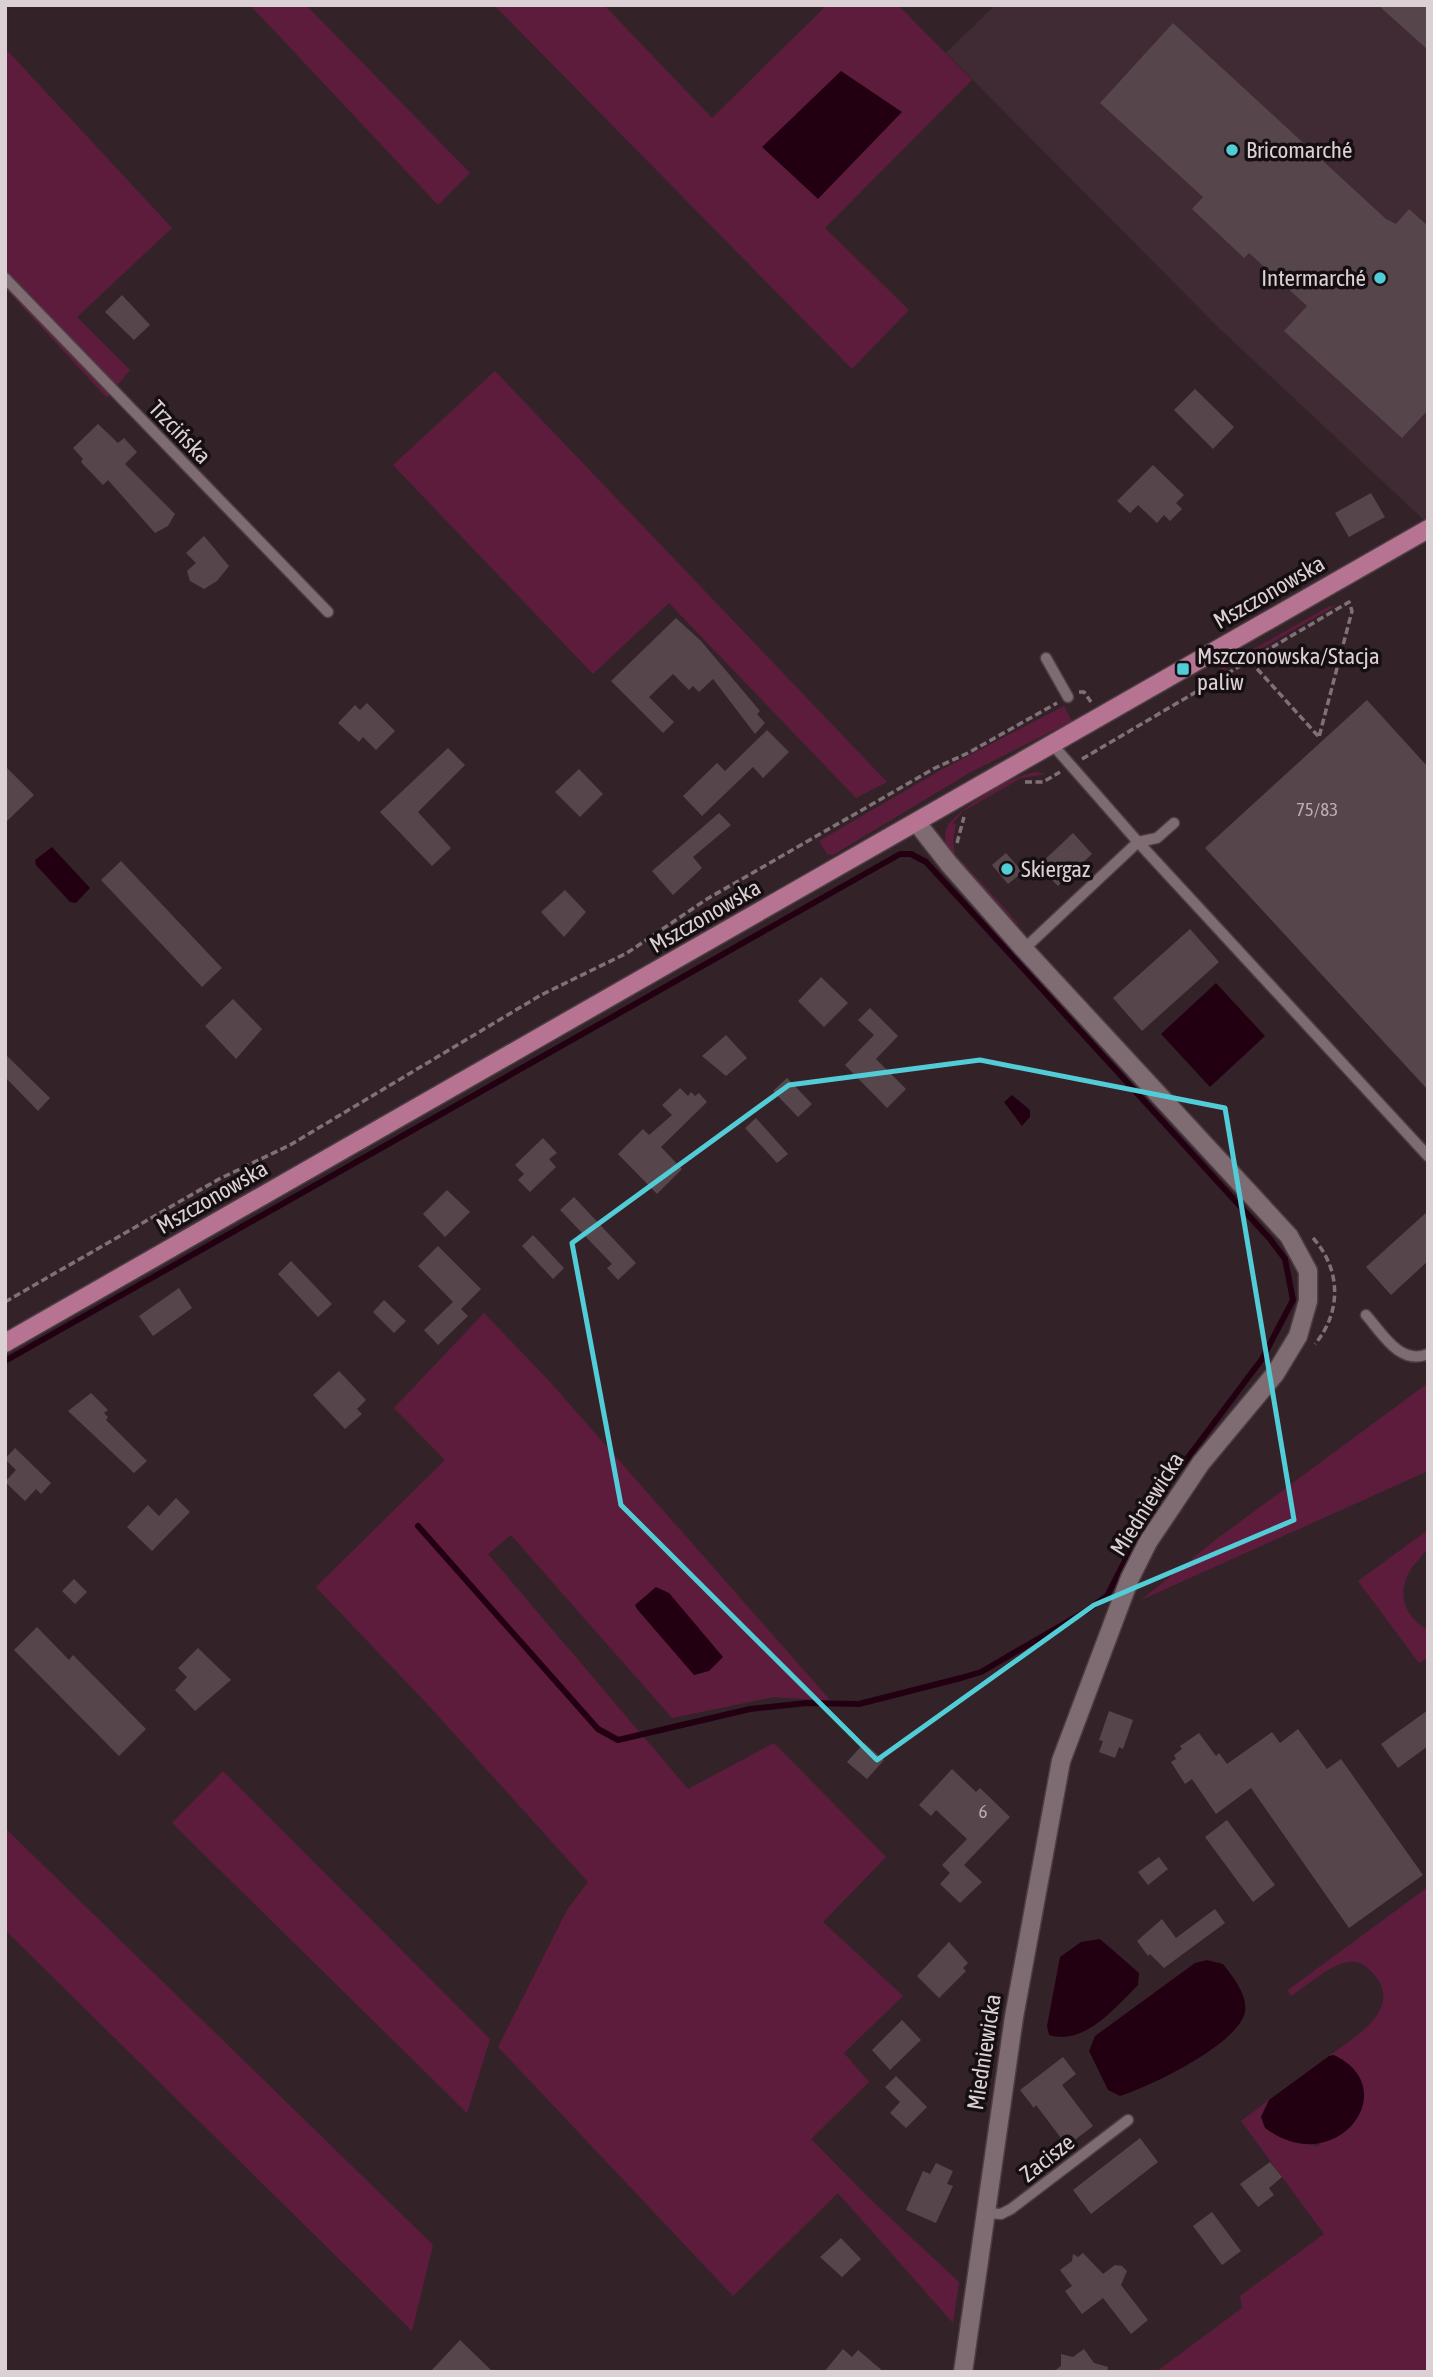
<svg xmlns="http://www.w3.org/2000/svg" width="1433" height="2377" viewBox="0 0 1433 2377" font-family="'Asap Condensed',sans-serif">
<rect width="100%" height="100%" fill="#332329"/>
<path fill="#402a33" d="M995,5H1428V519L1425,521L1219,328L946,53Z"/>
<path fill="#5e1c3d" d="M250,5H306L470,173L438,205Z
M494,5H604L712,118L827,5H898L972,80L825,228L909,310L852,369Z
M5,48L172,228L77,317L130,370L107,398L5,288Z
M495,371L887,782L856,798L669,603L593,674L393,465Z
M1337,605L1222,671L1220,668L1328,607Z
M1064,706L1072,721L969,773L833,855L827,854L819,841L941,770Z
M1036,772L1046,774L1021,778L962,812L953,823L956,824L953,841L955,854L1019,924H1017L952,855C948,847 943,840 946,830C950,812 1019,772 1036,772Z
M484,1313L550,1382L831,1701L774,1697L672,1718L511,1535L488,1554L688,1789L774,1743L886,1857L823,1922L903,1996L844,2053L869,2082L811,2139L872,2201L959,2282L953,2323L838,2193L733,2296L498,2047L567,1910L588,1882L431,1708L316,1587L445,1460L394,1408Z
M1428,1383V1471L1141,1600L1214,1541Z
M1428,1530C1428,1534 1429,1542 1428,1546C1425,1554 1416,1562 1411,1569C1396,1593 1404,1617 1428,1630V1657L1419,1663L1358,1581Z
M223,1771L490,2039L467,2113L172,1823Z
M5,1828L433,2245L412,2331L5,1930Z
M1428,1887V2372H1156L1242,2308L1240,2296L1324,2234L1241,2121L1269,2100L1261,2117C1276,2138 1293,2144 1319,2146L1334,2055L1329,2056C1356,2036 1407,2008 1371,1971C1364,1964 1357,1960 1347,1962C1328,1966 1308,1985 1291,1996L1288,1990Z"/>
<path fill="#230011" d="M841,71L902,112L818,199L762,147Z
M52,847L90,888L76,903L70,902L36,865L35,860Z
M1216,983L1265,1036L1210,1087L1161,1034Z
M1012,1095L1030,1110V1117L1022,1126L1004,1102Z
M656,1587L669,1593L723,1657L709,1671L694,1675L637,1609L635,1605Z
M1100,1939L1139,1973L1138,1985C1115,2008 1084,2046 1049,2035L1047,2026L1060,1957L1081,1942Z
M1207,1960L1223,1964C1233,1977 1248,1995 1245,2012C1239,2044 1149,2087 1120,2096L1108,2090L1089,2051L1095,2036L1195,1963Z
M1334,2055C1406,2089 1335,2181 1265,2128L1261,2117L1269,2100L1329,2056Z"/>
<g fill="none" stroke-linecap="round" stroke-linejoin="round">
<path stroke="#230011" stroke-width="6" d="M5,1361L900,854H911L926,862L1270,1239L1285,1259L1293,1300L1262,1359L1156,1500L1107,1596L1086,1611L981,1672L961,1678L859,1704L807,1703L750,1709L618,1740L598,1729L418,1526"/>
</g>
<path fill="#57454c" d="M1378,5H1428V50Z
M1173,23L1386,219L1396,224L1409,209L1428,226V410L1402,438L1284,331L1307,306L1249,253L1244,258L1192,209L1203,197L1100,103Z
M122,295L150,325L134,340L105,312Z
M1195,389L1234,427L1213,449L1174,410Z
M98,424L118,443L124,438L137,452L125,464L175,514L168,526L155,533L108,480L103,485L81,462L83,459L73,448Z
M1153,465L1184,495L1176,503L1182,509L1170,521L1164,515L1157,523L1138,505L1130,513L1117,501Z
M1371,493L1385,517L1349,537L1335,513Z
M204,536L229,566L217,581L204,589L190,581L187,571L196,563L186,553Z
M676,618L701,641L760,711L757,714L765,723L755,734L713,679L699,692L693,686L689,690L673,674L649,697L674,722L663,733L611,681Z
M1367,700L1428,767V1090L1205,848Z
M367,703L395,731L376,750L363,737L359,742L338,723L355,705L360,710Z
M767,730L789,752L763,778L753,767L702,816L683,796L717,763L725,771Z
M448,748L465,765L418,812L451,848L432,866L380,812Z
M5,766L34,795L5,823Z
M579,769L603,794L580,817L555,792Z
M719,813L731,825L693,857L702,868L673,895L652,871Z
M1073,833L1092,854L1058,886L1038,866Z
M1006,853L1023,872L1008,884L992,865Z
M121,861L222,968L202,987L101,880Z
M565,890L586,912L564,937L541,912Z
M1190,929L1219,962L1142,1031L1113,998Z
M821,977L848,1003L824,1027L798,1001Z
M233,999L262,1029L236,1059L205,1026Z
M870,1008L898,1036L876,1059L906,1089L887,1108L845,1065L874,1035L858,1020Z
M726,1035L747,1058L726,1076L702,1056Z
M5,1054L50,1098L38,1111L5,1077Z
M787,1078L812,1104L798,1117L773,1091Z
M680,1088L688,1096L691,1092L695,1096L699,1093L707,1102L661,1147L682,1169L657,1194L618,1154L643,1129L649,1135L672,1115L662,1105Z
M756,1118L788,1154L777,1163L745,1128Z
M543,1138L557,1153L549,1159L556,1167L530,1192L518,1180L524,1174L515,1165Z
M447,1190L470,1212L445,1237L423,1214Z
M574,1197L636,1263L618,1280L607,1268L612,1264L560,1210Z
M1428,1211V1261L1391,1295L1366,1267Z
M533,1235L564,1268L553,1279L522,1246Z
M438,1246L481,1289L461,1309L468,1316L438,1345L424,1330L453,1302L418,1266Z
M291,1261L332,1304L318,1317L278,1274Z
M179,1288L192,1308L153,1336L139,1316Z
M384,1300L406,1321L394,1333L373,1312Z
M339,1371L366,1400L357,1409L362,1414L345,1429L313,1395Z
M91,1393L108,1410L104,1413L108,1417L106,1420L147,1461L134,1473L68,1411Z
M15,1448L51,1483L41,1494L36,1489L25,1501L5,1482L16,1470L5,1459Z
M176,1498L190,1512L152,1551L127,1527L148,1505L159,1516Z
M74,1579L87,1592L75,1604L62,1591Z
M37,1627L69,1660L73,1655L146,1729L119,1756L14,1650Z
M198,1648L231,1680L195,1711L175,1690L187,1677L178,1668Z
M1428,1710V1746L1398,1768L1381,1744Z
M1109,1711L1133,1720L1123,1749L1119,1747L1115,1758L1099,1752L1103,1741L1099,1740Z
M1298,1729L1327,1769L1341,1759L1423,1875L1349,1928L1251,1788L1216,1814L1192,1779L1185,1784L1171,1762L1176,1759L1174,1755L1182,1749L1180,1746L1199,1733L1216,1756L1219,1753L1227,1764L1272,1732L1280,1743Z
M864,1743L884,1760L867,1779L847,1762Z
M952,1769L976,1792L980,1788L1010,1817L964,1865L982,1882L960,1903L940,1884L950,1873L942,1865L967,1839L936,1810L931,1816L919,1805Z
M1227,1820L1275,1885L1253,1902L1205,1837Z
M1159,1857L1168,1869L1148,1885L1138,1872Z
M1215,1909L1225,1923L1164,1968L1150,1954L1148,1956L1137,1941L1162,1919L1176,1938Z
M949,1942L968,1963L963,1968L966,1971L939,1998L917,1976Z
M902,2020L921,2040L890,2070L872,2050Z
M1063,2057L1076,2074L1062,2085L1093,2126L1067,2146L1036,2105L1034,2108L1020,2090Z
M896,2076L927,2107L906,2128L890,2113L900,2102L885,2087Z
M1140,2138L1158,2162L1091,2214L1073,2190Z
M1270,2162L1282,2177L1269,2188L1274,2195L1258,2207L1240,2184Z
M936,2163L953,2171L947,2184L953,2186L936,2223L906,2210L923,2171L930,2174Z
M1212,2212L1241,2251L1222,2265L1193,2226Z
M841,2238L861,2259L842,2277L820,2257Z
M1083,2253L1103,2274L1115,2265L1122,2266L1127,2271L1121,2285L1148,2320L1131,2334L1103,2298L1082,2314L1065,2291L1072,2286L1060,2270L1072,2261L1073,2254L1078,2257Z
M460,2340L493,2372H430Z
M843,2349L852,2357L858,2350L884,2372H824Z
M1084,2349L1094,2363L1108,2367L1107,2372H1053L1061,2366V2354L1073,2357Z"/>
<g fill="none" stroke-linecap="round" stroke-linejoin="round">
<defs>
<path id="lane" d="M5,278L328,612
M1046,658L1068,697
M1052,744L1138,842L1428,1156
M1024,949L1138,842L1157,838L1174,823
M1366,1315C1382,1333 1400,1366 1428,1354
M985,2213L1001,2214L1011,2209L1128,2120"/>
<path id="street" d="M917,823L949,864L1024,949L1289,1236L1308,1271V1301L1298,1336L1275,1374L1201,1463L1148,1542L1130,1578L1061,1761L1014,2017L963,2372"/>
<path id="primary" d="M5,1343L1428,529"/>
</defs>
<use href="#lane" stroke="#4c3f44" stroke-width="13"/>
<use href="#street" stroke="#4c3f44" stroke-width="21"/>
<use href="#primary" stroke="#4c3f44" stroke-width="21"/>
<path stroke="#7f7177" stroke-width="3.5" stroke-dasharray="7 3.5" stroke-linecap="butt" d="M1250,661L1319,737
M1079,692H1084L1091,702
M1082,759L1349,602L1352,611L1319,737
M1025,782H1043L1060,772
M957,843L964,817
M1313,1238C1341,1269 1342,1312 1315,1344
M5,1302L219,1179L290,1145L541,995L627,953L707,899L935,768L968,753L1057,703"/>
<use href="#lane" stroke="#7f6c73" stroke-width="10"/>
<use href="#street" stroke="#7f6c73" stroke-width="18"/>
<use href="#primary" stroke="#b77492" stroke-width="18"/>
</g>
<path fill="none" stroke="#52ccd6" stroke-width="5" stroke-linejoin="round" d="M980,1060L1225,1108L1294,1520L1094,1605L877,1760L621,1505L572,1243L789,1085Z"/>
<g fill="#52ccd6" stroke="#160f11" stroke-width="2.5">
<circle cx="1232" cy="150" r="7"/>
<circle cx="1380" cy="278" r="7"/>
<rect x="1176" y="662" width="14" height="14" rx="3.5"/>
<circle cx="1007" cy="869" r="7"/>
</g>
<g text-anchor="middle" stroke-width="7" stroke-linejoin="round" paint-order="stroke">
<g font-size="19" fill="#baadb2">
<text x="1317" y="816">75/83</text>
<text x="983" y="1818">6</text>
</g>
<g font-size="23" fill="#dbd0d4" stroke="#160f11" text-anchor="start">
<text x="1246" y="158">Bricomarché</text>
<text x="1366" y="286" text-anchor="end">Intermarché</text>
<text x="1197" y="664">Mszczonowska/Stacja<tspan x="1197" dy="26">paliw</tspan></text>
<text x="1021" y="877">Skiergaz</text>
</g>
<g font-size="23" fill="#dbd0d4" stroke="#160f11">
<text transform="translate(180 432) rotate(46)" y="8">Trzcińska</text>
<text transform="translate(1269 592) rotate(-30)" y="8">Mszczonowska</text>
<text transform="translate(705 916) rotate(-30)" y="8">Mszczonowska</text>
<text transform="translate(212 1197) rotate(-30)" y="8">Mszczonowska</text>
<text transform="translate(1147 1504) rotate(-58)" y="8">Miedniewicka</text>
<text transform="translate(984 2052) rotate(-81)" y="8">Miedniewicka</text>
<text transform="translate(1047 2158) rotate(-38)" y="8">Zacisze</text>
</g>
</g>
<rect width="1433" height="2377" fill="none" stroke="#dbd0d4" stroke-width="14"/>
</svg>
